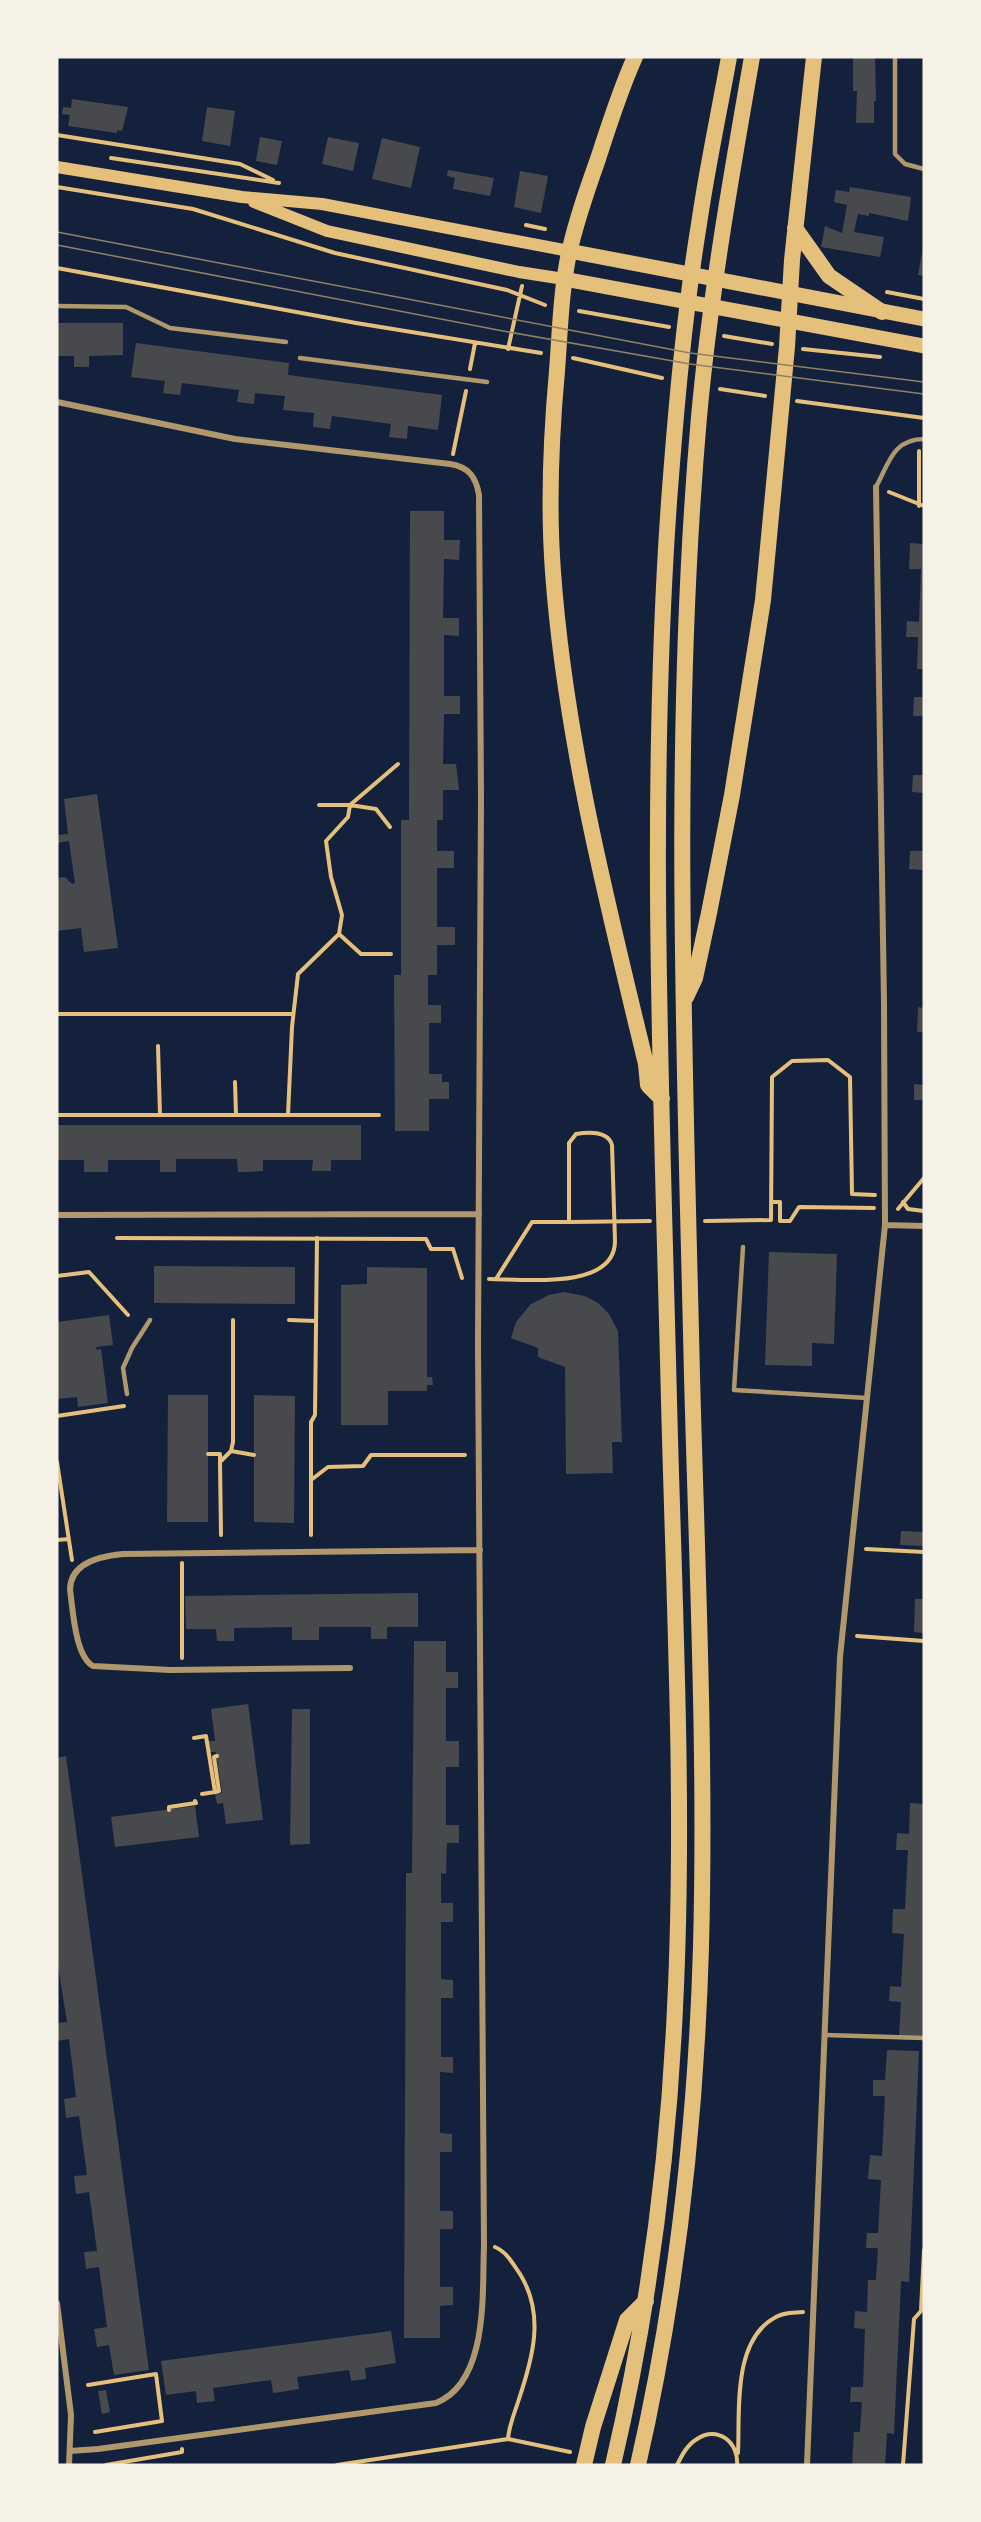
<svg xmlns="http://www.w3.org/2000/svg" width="981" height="2522" viewBox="0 0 981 2522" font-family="Arial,sans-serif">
<rect width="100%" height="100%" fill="#14213d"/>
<path fill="#48494c" d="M853,57H875L876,101H874V123H856L857,91H853Z
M72,99L128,107L122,131L117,130V133L68,126L70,115L62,114L63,107L71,108Z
M207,107L235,111L230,146L202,141Z
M260,137L282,141L277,165L256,161Z
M328,137L359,143L353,171L322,164Z
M382,138L420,147L411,188L372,179Z
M448,170L494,178L490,196L453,189L455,178L447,176Z
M520,171L548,176L541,213L514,207Z
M850,187L911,197L908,221L869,213V216L858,214L854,232L884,237L880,257L821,247L825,226L842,233L847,205L834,202L836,190L849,192Z
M923,247H924V276L918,275Z
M57,323H123V355L89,356V367H74V356H57Z
M136,343L289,363L288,375L442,395L438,430L408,426L407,439L389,437L391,424L332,416L330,429L313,427L314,413L283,410L285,396L255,393L254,404L237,402L239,390L182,383L180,395L163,393L165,381L131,377Z
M410,511H444V540H460L459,560L444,559L443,618H459V636L444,635V696H460V714H444L443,764H456L459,790H443V820H437V851H454V868H437V927H455V945H437V975H428V1005H441V1023H429V1074H442V1082H449V1099H429V1131H395L394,975H401V820H409Z
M910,543L924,544V669H917L918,637H906L907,621L919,622L921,569H909Z
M914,697H924V716H913Z
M913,775H924V793L912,792Z
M97,794L118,948L84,952L81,928L57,931V878L65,877L72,884L75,883L69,841L57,843V835L68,834L64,799Z
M910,851H924V870L909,869Z
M918,1007L924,1008V1032H917Z
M914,1084L924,1085V1100H914Z
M57,1125H361V1160H331V1171H312L313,1160H263V1171L245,1172H238L237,1159H176V1172H160V1160H108V1172H84V1160H57Z
M769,1252L837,1254L834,1344L812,1343V1366L765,1365Z
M154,1266L295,1267V1304L154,1303Z
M367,1267L427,1268V1377H432L433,1385H427V1391H388V1425H341V1285L367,1284Z
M564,1292L585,1296L598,1303L609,1314L618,1331L622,1442H612L613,1473L566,1474L565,1367L538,1357V1348L511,1338L516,1322L531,1304L549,1295Z
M109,1315L113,1345L96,1347L97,1350L101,1349L108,1403L78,1407L77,1397L57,1399V1322Z
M168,1395H208V1522H167Z
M254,1395L295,1396L294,1523L254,1522Z
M901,1531L924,1532V1546L900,1545Z
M418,1593V1627H387V1639H371V1627H319V1640H292V1627L234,1628V1641H217L216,1629H186L185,1596Z
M915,1599H924V1633L914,1632Z
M414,1641H446V1672H458V1688H446V1741H459V1767H446V1825H459V1843H447L446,1874L441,1873V1903H453V1922H441V1979L453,1980V1998H441V2057H453V2073L440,2072V2133L452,2134V2152H440V2211H453V2229H440V2287H453V2305L440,2306V2338H404L406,1873H412Z
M248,1704L263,1820L226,1824L223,1803L217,1804L215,1794L222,1793L216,1752H210L208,1741H215L211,1709Z
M292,1709H310V1844L290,1845Z
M66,1756L149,2370L114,2375L109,2345L97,2347L94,2329L107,2327L99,2267L86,2269L84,2252L97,2251L89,2192L76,2194L74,2176L87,2175L79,2116L66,2118L64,2099L76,2097L69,2039L57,2041V2023L67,2022L57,1960V1758Z
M910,1803L924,1804V2037L899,2035L901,2002L889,2001L890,1986L901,1987L904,1934L892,1933L893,1909H905L908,1850H896L897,1833L909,1834Z
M195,1806L199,1837L115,1847L111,1817Z
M887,2050L919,2051L909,2282L901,2281L894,2434L887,2433L885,2465H852L854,2432H860L862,2402H850L851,2387H863L865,2329L854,2328L855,2311L867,2312L868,2280H876L878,2248H866L867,2233H878L881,2180L868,2179L870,2155L882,2156L885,2096H873V2080H885Z
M391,2331L396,2363L365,2368L366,2379L351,2381L349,2370L297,2377L299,2389L281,2392L273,2393L271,2380L213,2388L215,2401L197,2403L196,2391L166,2395L161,2361Z
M106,2390L110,2412L102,2414L98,2391Z"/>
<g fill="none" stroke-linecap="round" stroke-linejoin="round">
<path stroke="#e5c07b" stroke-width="4" d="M57,135L240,164L273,180
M111,158L279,183
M57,187L193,209L335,253L507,290L545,305
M526,225L545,229
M57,268L356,323L541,353
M887,292L924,299
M579,311L669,327
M724,336L772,344
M508,349L522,286
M803,349L880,357
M573,358L662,378
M470,369L475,343
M720,389L765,396
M797,401L924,418
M453,454L466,391
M889,492L924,506
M919,506V451
M319,805H350L376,809L390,827
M339,934L361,954H391
M57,1014H293
M158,1046L160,1115
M235,1082L236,1115
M57,1115H379
M288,1115L292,1027L298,974L339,934L342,915L331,877L326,841L348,817L350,805L398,764
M771,1202H780V1221H790L799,1207L874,1208
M903,1202L908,1209L924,1211
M898,1209L924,1178
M705,1221L771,1220L772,1077L792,1061L828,1060L850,1077L852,1194L875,1195
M117,1238L426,1239L431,1249H453L462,1278
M57,1276L89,1272L128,1315
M489,1279C522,1279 615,1291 615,1241L612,1145C608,1131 589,1132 576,1134L569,1143V1222L650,1221
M496,1279L532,1222H569
M289,1320L316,1321
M57,1416L124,1406
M231,1451L254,1455
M208,1454H220V1462
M57,1462L72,1560
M311,1480L328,1467L363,1466L371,1455H465
M221,1535L220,1462L231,1451L233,1442V1320
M311,1535V1422L315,1415L317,1238
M57,1540L69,1539
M866,1549L924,1552
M182,1563V1658
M857,1636L924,1641
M194,1738L206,1736L215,1792L219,1791L214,1757L217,1756
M202,1794L215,1792
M169,1810V1807L196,1803L195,1801
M495,2247C507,2252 513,2264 520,2274C545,2314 533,2357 519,2399C515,2412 509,2425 508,2439
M88,2385L156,2374L162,2421L95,2432
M738,2453C740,2411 732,2340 776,2317C784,2312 794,2313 803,2312
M106,2465L182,2452V2449
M337,2465L508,2439L570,2452
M677,2465C682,2455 687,2445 697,2439C717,2425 739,2442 737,2465
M903,2465L914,2319L921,2311L924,2250"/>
<path stroke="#b1986c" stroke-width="4.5" d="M895,59V154L905,164L924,169
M57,306L126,307L170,328L286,342
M300,358L487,382
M876,487C889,463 893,439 924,439
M743,1247L734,1390L867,1398
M127,1394L123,1368L132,1348L150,1320
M825,2035L924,2038"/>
<path stroke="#b1986c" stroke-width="6" d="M57,402L235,439L450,464C469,467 476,477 479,495L481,799L478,1345L484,2246C482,2292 489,2382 436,2403L98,2449L70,2451
M57,1215L479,1214
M885,1225L924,1226
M350,1668L170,1670L93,1666C75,1656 73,1610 70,1590C70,1563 101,1556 123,1554L480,1550
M57,2303L71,2415L69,2465
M807,2465L840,1657L885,1225L884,1003L876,487"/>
<path stroke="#e5c07b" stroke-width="12" d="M57,167L242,197L322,204L569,251
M254,202L327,231L519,272L564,279"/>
<path stroke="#e5c07b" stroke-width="15" d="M569,251L924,319
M564,279L924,346"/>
<path stroke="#e5c07b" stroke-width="16" d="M635,57C620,90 609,125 598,159C587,190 576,221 569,253C561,291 560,331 557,371C551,437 548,505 553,572C565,738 607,902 646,1064L648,1085L662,1099
M795,228L829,276L882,312
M686,997L695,978L709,913L732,795L763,600L787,347L792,260L814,57
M584,2465L593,2427L627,2320L646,2301
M613,2465C648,2315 668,2162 675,2008C685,1806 674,1603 669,1401C662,1102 648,801 669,502C676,409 684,316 699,224C707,168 719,113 729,57
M638,2465C677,2295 696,2121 701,1947C706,1757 697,1566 692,1376C685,1057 671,736 699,417C710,296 731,177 752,57"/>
<path stroke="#918062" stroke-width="1.5" d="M57,232L690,353L924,382
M57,245L503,331L690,364L924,394"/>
</g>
<rect width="981" height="2522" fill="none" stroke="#f6f1e7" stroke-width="117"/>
</svg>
